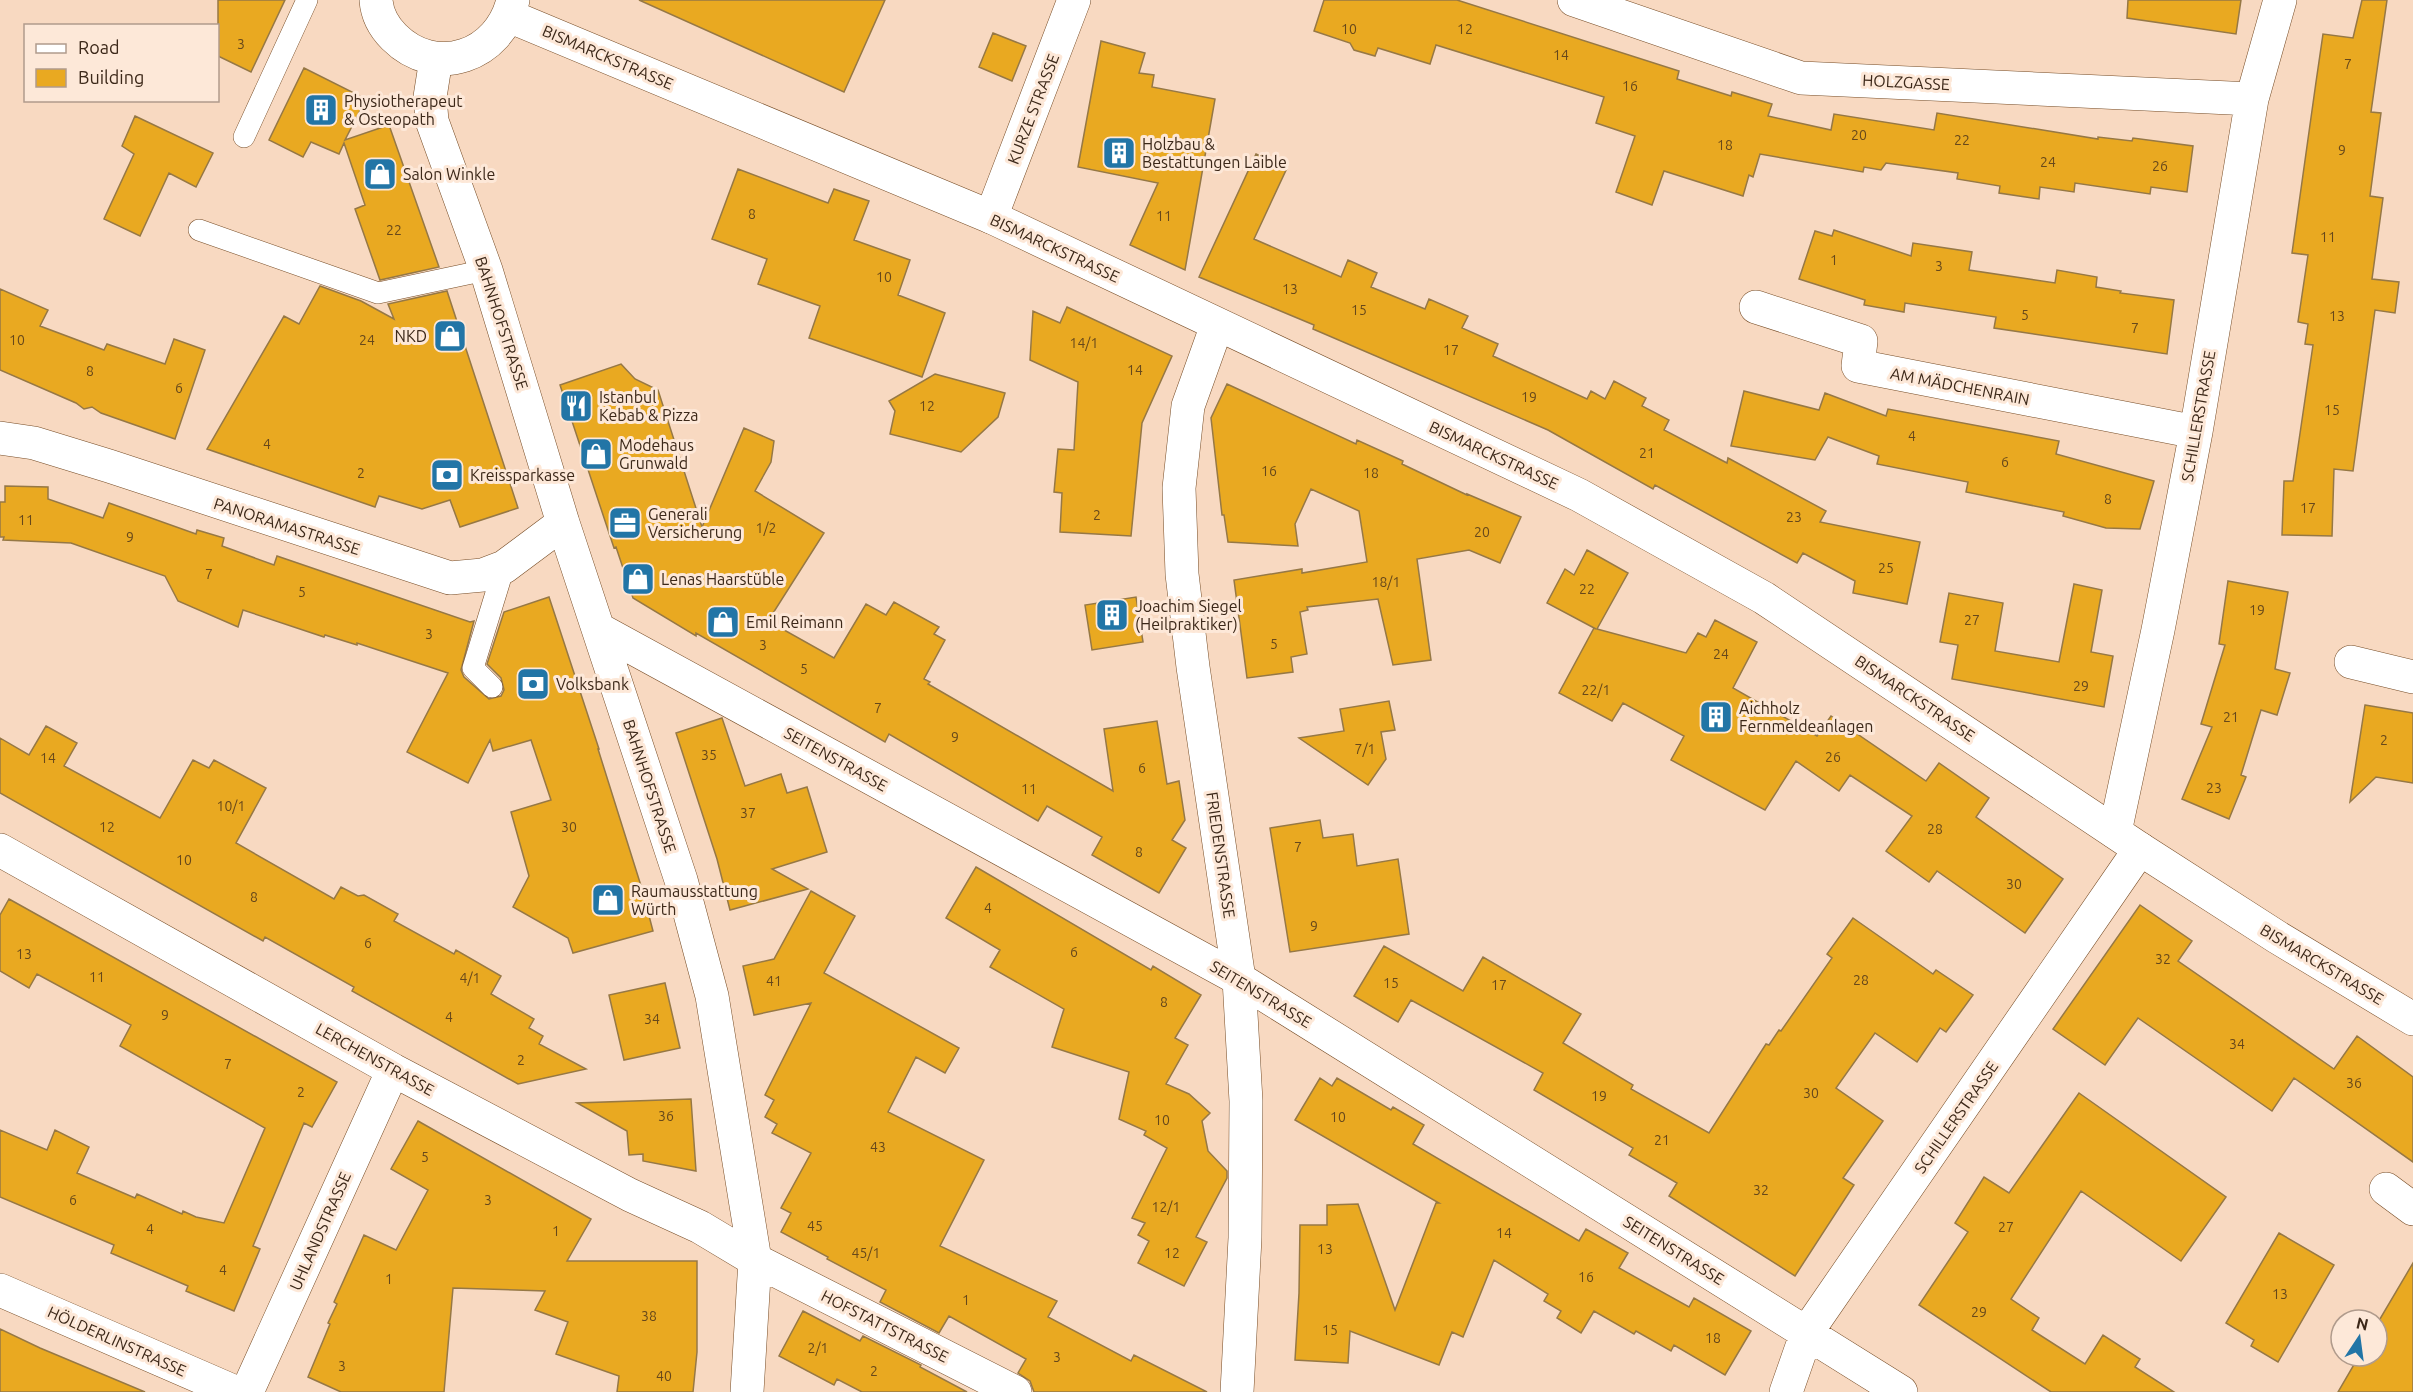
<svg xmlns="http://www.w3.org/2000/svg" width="2413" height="1392" viewBox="0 0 2413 1392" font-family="Ubuntu,sans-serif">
<rect width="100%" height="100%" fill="#f8d9c1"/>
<path fill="#e9a921" stroke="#967845" stroke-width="1.5" d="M218,0H285L251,72L218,56Z
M639,0H885L844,92Z
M1324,0H1457L1679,71L1677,79L1731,96L1732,92L1772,104L1768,116L1831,130L1834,114L1934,130L1937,113L2098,139V137L2132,141L2133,138L2193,146L2187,192L2151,187L2150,194L2075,183L2074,192L2040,187L2039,199L1999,193L2000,186L1957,179L1958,173L1886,163L1881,170L1864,167L1863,172L1760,154L1753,177L1749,175L1743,196L1664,171L1652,205L1616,192L1635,136L1596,123L1604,97L1436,45L1430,64L1378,48L1375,56L1354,50L1350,43L1314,31Z
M2128,0H2241L2236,34L2127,18Z
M2362,0H2387L2371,112L2381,113L2370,196L2383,198L2372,279L2399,282L2395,313L2375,310L2353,471L2334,469L2332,536L2282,535L2284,481H2293L2313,345L2305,344L2308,324L2298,322L2308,255L2292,253L2316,82L2323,34L2353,38Z
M993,33L1026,46L1012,81L979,67Z
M1101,41L1145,53L1139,73L1154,75L1152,87L1215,99L1185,270L1130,245L1158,183L1078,167Z
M304,68L366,99L345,140L389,125L439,267L380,280L355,209L365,205L344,143L339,154L311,142L303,157L269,140Z
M135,116L213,153L196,187L169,173L140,236L104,219L134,154L122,146Z
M1256,154L1287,168L1254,239L1341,277L1348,260L1377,273L1371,287L1425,309L1429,299L1468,316L1462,328L1498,344L1493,356L1587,399L1591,391L1605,399L1614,381L1646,398L1642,406L1669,420L1664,430L1727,463L1728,458L1826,511L1820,522L1920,542L1907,604L1853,593L1855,581L1803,553L1797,563L1655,485L1653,489L1548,430L1313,329L1314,325L1199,277Z
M738,169L828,203L834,189L869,201L854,240L910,260L898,295L945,313L922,377L809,338L820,306L758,284L767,259L712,239Z
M1834,230L1911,256L1913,243L1972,252L1969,270L2055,283L2057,270L2097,277L2096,287L2121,291L2120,293L2174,300L2167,354L1994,328L1996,317L1905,303L1904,312L1864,305L1865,300L1799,279L1815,231L1832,236Z
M320,286L361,301L394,319L388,304L447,291L518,508L460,527L450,500L422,509L379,496L375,507L207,449L284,316L299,324Z
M0,289L48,310L40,326L104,350L107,344L165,364L174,339L205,350L175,439L101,413L92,407L84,409L76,403L0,370Z
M1067,307L1172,356L1142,423L1131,536L1060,532L1062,493L1054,492L1058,449L1074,450L1078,382L1030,360L1033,311L1060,323Z
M621,364L635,379L658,390L702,527L744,428L774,441L771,462L755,491L824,533L768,621L834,658L866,604L886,615L894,602L939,627L934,634L945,640L924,679L930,682L928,684L1113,791L1104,729L1157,721L1167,784L1179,781L1185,820L1172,840L1186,848L1159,893L1092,855L1102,837L1047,806L1038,821L889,734L885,742L696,633V636L633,598L616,547L614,548L560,385Z
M935,374L1005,393L998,417L961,452L890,434L895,411L889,401Z
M1227,384L1356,444L1357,440L1403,461L1402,464L1467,495V494L1521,517L1500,563L1469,550L1417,559L1431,660L1393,665L1378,599L1307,607L1308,610L1300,612L1307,654L1291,657L1293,672L1247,678L1234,580L1302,569V573L1367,562L1359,511L1311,489L1295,524L1298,546L1228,542L1224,515H1222L1211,418Z
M1744,391L1819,410L1825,393L1886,416L1888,409L2059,441L2056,454L2154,481L2140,529L2106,528L2063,516L2064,512L1966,492L1968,482L1877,464L1879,456L1828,437L1815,460L1731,446Z
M5,486L48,487V499L103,518L109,503L196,534L197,530L224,538L222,546L274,565L277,556L470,622L474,621L461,670L464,677L489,699L501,696L504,690L501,678L487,664L504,612L549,597L599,749H598L642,889L653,931L573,953L568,938L513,907L529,876L511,812L551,800L531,740L493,751L490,740L468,783L407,752L448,673L357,643V645L325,635L324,637L243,610L238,627L178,601L165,576L71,543L3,540L4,537H0V502H5Z
M1587,550L1628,573L1597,629L1686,653L1698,633L1706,637L1715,620L1757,642L1733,688L1817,736L1831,716L1926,781L1939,763L1989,798L1976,817L2063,879L2025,933L1937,871L1929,882L1886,851L1912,816L1850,775L1839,791L1796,761L1765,810L1671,760L1684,736L1623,703L1612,721L1559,693L1594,628L1596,629L1547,603L1565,569L1574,575Z
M2228,581L2288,592L2275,669L2290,673L2277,715L2261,710L2241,775L2246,777L2229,819L2182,799L2212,727L2201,724L2225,645L2219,644Z
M2074,584L2102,590L2091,652L2113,656L2104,707L1952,679L1958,645L1940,642L1949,593L2003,603L1995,651L2059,662Z
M1136,597L1143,642L1092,650L1085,605Z
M1389,701L1395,730L1381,732L1386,759L1368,785L1299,738L1344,731L1340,709Z
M2365,705L2413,713V783L2376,777L2350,802Z
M722,718L745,786L781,774L787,793L807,787L827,852L772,869L808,889L730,910L717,859L676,733Z
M46,726L77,743L64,766L160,818L193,760L209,768L214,760L266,788L236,843L334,899L341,887L358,896L364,895L398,914L394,921L454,954L456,950L501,976L491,994L534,1019L529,1028L543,1036L539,1044L586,1069L518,1084L352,991L354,987L265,937L263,941L0,793V738L29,755Z
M1320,820L1323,838L1353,834L1357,866L1398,859L1409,934L1290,952L1270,828Z
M976,867L1151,970L1153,966L1201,995L1175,1038L1188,1045L1166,1084L1189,1094L1210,1113L1202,1121L1208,1151L1227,1171V1178L1196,1237L1207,1242L1184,1286L1138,1263L1149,1241L1138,1235L1145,1223L1132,1218L1167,1148L1144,1135L1146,1131L1119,1119L1129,1072L1052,1047L1064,1009L990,967L1000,950L946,918Z
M811,891L855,916L824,973L959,1048L945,1073L916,1057L888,1112L984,1160L940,1246L1057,1301L1048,1317L1131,1361L1134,1355L1207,1392H1034L1030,1381L1018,1373L1026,1359L949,1316L939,1333L880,1302L886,1290L827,1259L828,1257L781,1232L791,1213L781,1208L811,1153L772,1133L777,1124L765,1117L774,1100L765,1095L811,1003L754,1015L743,966L774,959Z
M9,899L337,1082L312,1127L304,1123L253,1246L260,1249L234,1311L186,1291L188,1286L111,1253L114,1245L0,1197V1130L47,1150L55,1130L89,1147L77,1173L135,1198L137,1194L182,1214L183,1211L196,1217L224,1223L265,1128L120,1046L131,1025L37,974L29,988L0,971V915Z
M2140,905L2192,941L2178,961L2334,1069L2357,1036L2413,1077V1162L2294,1078L2272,1111L2138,1018L2105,1065L2053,1029Z
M1853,918L1933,974L1936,970L1973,995L1946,1032L1940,1028L1917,1062L1875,1033L1836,1088L1883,1121L1843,1178L1854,1185L1795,1276L1669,1196L1677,1183L1629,1155L1633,1148L1534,1090L1543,1073L1411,1000L1398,1022L1354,996L1384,946L1463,991L1483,957L1581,1014L1563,1043L1633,1085L1631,1089L1709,1133L1766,1044L1769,1045L1779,1030L1781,1031L1832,958L1827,954Z
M665,983L680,1048L624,1060L609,995Z
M1320,1078L1332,1086L1337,1078L1391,1110L1393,1107L1424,1125L1413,1144L1579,1241L1586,1229L1628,1253L1619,1268L1689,1307L1694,1298L1751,1331L1725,1375L1674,1345L1671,1351L1636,1331L1634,1334L1594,1311L1581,1333L1557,1318L1561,1311L1544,1301L1548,1294L1494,1260L1463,1337L1452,1332L1439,1365L1350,1331L1348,1363L1295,1360L1299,1293L1300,1225H1327V1205L1358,1204L1395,1310L1436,1203H1439L1295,1120Z
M2079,1093L2226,1197L2181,1261L2081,1191L2011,1299L2039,1318L2032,1330L2085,1364L2103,1335L2140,1359L2135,1367L2174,1392H2051L1919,1305L1968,1232L1955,1223L1984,1177L2009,1193Z
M691,1099L696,1171L643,1161V1154L629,1155L627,1131L577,1103Z
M418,1121L591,1219L567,1261H697V1352L693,1392H617L619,1376L556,1354L568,1322L535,1310L545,1291L453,1288L444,1392H341L308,1377L330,1324L328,1323L337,1304L334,1302L364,1235L396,1250L428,1190L391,1169Z
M2279,1233L2334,1265L2278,1362L2251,1346L2254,1340L2226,1323Z
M2413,1263V1392H2338L2359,1356H2377V1324Z
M803,1311L860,1341L863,1336L921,1365L920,1367L967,1392H862L837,1379L834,1385L779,1356Z
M0,1329L40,1348L145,1392H0Z"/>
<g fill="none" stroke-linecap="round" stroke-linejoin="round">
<defs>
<path id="lane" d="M244,137L307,0
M199,230L378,293L486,270
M492,687L473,668L504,567"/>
<path id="street" d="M1574,0L1801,78L2252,99
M436,59L430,97L432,121L486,270L563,523L681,880L712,996L755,1260L747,1392
M991,217L1074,0
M1756,307L1861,341L1858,366L2196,432
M1217,325L1188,406L1179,488L1182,574L1193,667L1239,979L1246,1101L1245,1238L1237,1392
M0,438L34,443L109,466L450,578L483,575L504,567L563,523
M600,630L1239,979L1901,1392
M2351,662L2413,677
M2115,832L2158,630L2196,432L2252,99L2280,0
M0,850L393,1070L630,1195L700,1227L755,1260L1015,1392
M2386,1189L2413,1209
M0,1290L235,1392
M247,1392L393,1070
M1786,1392L1807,1332L2140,849"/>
<path id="secondary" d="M376,0C377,14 384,27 394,37C436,79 500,56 513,0
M509,16L991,217L1579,495L1764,598L2140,849L2277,937L2413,1019"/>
</defs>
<use href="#lane" stroke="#774d27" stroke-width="22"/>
<use href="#street" stroke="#774d27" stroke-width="34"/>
<use href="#secondary" stroke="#774d27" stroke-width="34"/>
<use href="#lane" stroke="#fff" stroke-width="21"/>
<use href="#street" stroke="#fff" stroke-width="33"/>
<use href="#secondary" stroke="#fff" stroke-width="33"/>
</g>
<defs>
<symbol id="building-square" viewBox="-11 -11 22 22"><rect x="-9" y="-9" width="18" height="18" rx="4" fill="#2275a6" stroke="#fde8d8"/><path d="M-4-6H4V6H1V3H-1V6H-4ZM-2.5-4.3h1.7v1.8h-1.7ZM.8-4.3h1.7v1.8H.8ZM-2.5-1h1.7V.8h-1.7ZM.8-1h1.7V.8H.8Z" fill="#fff"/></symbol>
<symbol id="shop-square" viewBox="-11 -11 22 22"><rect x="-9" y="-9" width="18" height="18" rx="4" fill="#2275a6" stroke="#fde8d8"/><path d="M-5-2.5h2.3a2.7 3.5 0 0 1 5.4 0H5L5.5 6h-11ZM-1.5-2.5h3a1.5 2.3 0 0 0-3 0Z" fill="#fff"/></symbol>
<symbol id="restaurant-square" viewBox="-11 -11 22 22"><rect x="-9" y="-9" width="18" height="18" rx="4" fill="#2275a6" stroke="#fde8d8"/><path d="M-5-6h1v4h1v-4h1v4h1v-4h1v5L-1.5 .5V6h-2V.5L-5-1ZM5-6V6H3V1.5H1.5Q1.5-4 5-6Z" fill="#fff"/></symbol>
<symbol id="bank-square" viewBox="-11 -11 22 22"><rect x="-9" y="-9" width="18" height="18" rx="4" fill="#2275a6" stroke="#fde8d8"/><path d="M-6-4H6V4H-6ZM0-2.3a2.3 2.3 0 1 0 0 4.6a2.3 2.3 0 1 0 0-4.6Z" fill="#fff"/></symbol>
<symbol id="office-square" viewBox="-11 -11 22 22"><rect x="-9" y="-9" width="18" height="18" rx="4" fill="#2275a6" stroke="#fde8d8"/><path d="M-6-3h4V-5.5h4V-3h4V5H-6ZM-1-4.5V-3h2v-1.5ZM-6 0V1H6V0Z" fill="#fff"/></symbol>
</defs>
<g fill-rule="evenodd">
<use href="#building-square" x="302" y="91" width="38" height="38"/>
<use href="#building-square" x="1100" y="134" width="38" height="38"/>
<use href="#shop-square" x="361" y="155" width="38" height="38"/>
<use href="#shop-square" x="431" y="317" width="38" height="38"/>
<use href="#restaurant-square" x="557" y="387" width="38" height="38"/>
<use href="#shop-square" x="577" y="435" width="38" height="38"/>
<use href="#bank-square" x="428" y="456" width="38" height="38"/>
<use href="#office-square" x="606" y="504" width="38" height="38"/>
<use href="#shop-square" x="619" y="560" width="38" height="38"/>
<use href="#building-square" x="1093" y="596" width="38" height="38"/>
<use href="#shop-square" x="704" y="603" width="38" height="38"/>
<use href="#bank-square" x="514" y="665" width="38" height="38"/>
<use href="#building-square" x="1697" y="698" width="38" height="38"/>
<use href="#shop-square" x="589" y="881" width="38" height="38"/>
</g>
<g text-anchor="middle" stroke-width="6" stroke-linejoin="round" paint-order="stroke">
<g font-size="14" fill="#67481b">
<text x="1349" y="34">10</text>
<text x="1465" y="34">12</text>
<text x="241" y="49">3</text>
<text x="1561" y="60">14</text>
<text x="2348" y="69">7</text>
<text x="1630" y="91">16</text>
<text x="1859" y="140">20</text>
<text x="1962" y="145">22</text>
<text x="1725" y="150">18</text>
<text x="2342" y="155">9</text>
<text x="2048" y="167">24</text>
<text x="2160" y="171">26</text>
<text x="752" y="219">8</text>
<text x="1164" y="221">11</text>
<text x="394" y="235">22</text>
<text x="2328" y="242">11</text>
<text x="1834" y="265">1</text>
<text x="1939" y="271">3</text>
<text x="884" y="282">10</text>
<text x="1290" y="294">13</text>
<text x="1359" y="315">15</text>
<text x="2025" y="320">5</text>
<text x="2337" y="321">13</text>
<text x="2135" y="333">7</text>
<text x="17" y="345">10</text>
<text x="367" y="345">24</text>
<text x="1084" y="348">14/1</text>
<text x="1451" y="355">17</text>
<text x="1135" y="375">14</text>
<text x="90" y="376">8</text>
<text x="179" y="393">6</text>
<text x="1529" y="402">19</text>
<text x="927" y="411">12</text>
<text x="2332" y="415">15</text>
<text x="1912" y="441">4</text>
<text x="267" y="449">4</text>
<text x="1647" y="458">21</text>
<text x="2005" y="467">6</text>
<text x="1269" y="476">16</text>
<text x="361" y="478">2</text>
<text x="1371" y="478">18</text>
<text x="2108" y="504">8</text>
<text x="2308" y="513">17</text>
<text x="1097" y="520">2</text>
<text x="1794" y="522">23</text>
<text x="26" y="525">11</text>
<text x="766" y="533">1/2</text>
<text x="1482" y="537">20</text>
<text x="130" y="542">9</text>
<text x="1886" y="573">25</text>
<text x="209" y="579">7</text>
<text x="1386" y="587">18/1</text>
<text x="1587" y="594">22</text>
<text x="302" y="597">5</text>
<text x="2257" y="615">19</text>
<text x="1972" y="625">27</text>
<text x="429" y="639">3</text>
<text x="1274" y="649">5</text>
<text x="763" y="650">3</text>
<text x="1721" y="659">24</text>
<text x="804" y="674">5</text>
<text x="2081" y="691">29</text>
<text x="1596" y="695">22/1</text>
<text x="878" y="713">7</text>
<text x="2231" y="722">21</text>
<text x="955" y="742">9</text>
<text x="2384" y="745">2</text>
<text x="1365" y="754">7/1</text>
<text x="709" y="760">35</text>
<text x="1833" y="762">26</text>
<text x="48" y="763">14</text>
<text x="1142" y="773">6</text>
<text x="2214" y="793">23</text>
<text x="1029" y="794">11</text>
<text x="231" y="811">10/1</text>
<text x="748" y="818">37</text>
<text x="107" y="832">12</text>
<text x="569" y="832">30</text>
<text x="1935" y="834">28</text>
<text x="1298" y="852">7</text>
<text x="1139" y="857">8</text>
<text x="184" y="865">10</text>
<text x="2014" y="889">30</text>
<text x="254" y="902">8</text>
<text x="988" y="913">4</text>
<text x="1314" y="931">9</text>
<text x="368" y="948">6</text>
<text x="1074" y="957">6</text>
<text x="24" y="959">13</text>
<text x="2163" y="964">32</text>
<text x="97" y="982">11</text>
<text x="470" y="983">4/1</text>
<text x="1861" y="985">28</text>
<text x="774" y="986">41</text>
<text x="1391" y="988">15</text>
<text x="1499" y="990">17</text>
<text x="1164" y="1007">8</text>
<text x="165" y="1020">9</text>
<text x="449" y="1022">4</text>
<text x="652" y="1024">34</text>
<text x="2237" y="1049">34</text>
<text x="521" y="1065">2</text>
<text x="228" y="1069">7</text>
<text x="2354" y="1088">36</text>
<text x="301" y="1097">2</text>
<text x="1811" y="1098">30</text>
<text x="1599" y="1101">19</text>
<text x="666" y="1121">36</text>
<text x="1338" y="1122">10</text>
<text x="1162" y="1125">10</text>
<text x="1662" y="1145">21</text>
<text x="878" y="1152">43</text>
<text x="425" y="1162">5</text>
<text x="1761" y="1195">32</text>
<text x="73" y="1205">6</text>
<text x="488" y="1205">3</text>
<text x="1166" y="1212">12/1</text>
<text x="815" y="1231">45</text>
<text x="2006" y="1232">27</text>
<text x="150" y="1234">4</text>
<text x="556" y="1236">1</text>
<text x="1504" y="1238">14</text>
<text x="1325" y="1254">13</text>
<text x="866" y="1258">45/1</text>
<text x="1172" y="1258">12</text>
<text x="223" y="1275">4</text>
<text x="1586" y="1282">16</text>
<text x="389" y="1284">1</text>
<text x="2280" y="1299">13</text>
<text x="966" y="1305">1</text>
<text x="1979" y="1317">29</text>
<text x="649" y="1321">38</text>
<text x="1330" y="1335">15</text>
<text x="1713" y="1343">18</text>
<text x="818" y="1353">2/1</text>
<text x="1057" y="1362">3</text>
<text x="342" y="1371">3</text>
<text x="874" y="1376">2</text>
<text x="664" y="1381">40</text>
</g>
<g font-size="16" fill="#3c2819" stroke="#fde8d8">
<text transform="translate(608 57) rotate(23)" y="6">BISMARCKSTRASSE</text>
<text transform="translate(1906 82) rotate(3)" y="6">HOLZGASSE</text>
<text transform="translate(1033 109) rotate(-69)" y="6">KURZE STRASSE</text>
<text transform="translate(1055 248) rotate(25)" y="6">BISMARCKSTRASSE</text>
<text transform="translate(502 323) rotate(72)" y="6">BAHNHOFSTRASSE</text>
<text transform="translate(1960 386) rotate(11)" y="6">AM MÄDCHENRAIN</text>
<text transform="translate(2198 416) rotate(-80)" y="6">SCHILLERSTRASSE</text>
<text transform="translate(1494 455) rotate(25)" y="6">BISMARCKSTRASSE</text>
<text transform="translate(287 526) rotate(18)" y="6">PANORAMASTRASSE</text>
<text transform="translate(1915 698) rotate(34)" y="6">BISMARCKSTRASSE</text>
<text transform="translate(836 759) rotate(29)" y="6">SEITENSTRASSE</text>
<text transform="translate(650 786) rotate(72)" y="6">BAHNHOFSTRASSE</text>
<text transform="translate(1221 855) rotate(82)" y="6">FRIEDENSTRASSE</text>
<text transform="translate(2322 964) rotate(31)" y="6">BISMARCKSTRASSE</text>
<text transform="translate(1261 994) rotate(31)" y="6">SEITENSTRASSE</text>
<text transform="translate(375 1059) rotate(29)" y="6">LERCHENSTRASSE</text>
<text transform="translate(1956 1117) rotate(-55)" y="6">SCHILLERSTRASSE</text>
<text transform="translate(320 1231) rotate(-66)" y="6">UHLANDSTRASSE</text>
<text transform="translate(1674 1250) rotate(32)" y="6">SEITENSTRASSE</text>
<text transform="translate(885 1326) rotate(27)" y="6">HOFSTATTSTRASSE</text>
<text transform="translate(117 1341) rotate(24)" y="6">HÖLDERLINSTRASSE</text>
</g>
<g font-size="16" fill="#3c2819" stroke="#fde8d8" text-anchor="start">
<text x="344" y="107">Physiotherapeut<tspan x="344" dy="18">&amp; Osteopath</tspan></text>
<text x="1142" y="150">Holzbau &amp;<tspan x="1142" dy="18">Bestattungen Laible</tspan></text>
<text x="403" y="180">Salon Winkle</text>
<text x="427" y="342" text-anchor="end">NKD</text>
<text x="599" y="403">Istanbul<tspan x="599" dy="18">Kebab &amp; Pizza</tspan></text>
<text x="619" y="451">Modehaus<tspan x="619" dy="18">Grunwald</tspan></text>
<text x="470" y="481">Kreissparkasse</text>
<text x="648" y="520">Generali<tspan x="648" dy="18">Versicherung</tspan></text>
<text x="661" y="585">Lenas Haarstüble</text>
<text x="1135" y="612">Joachim Siegel<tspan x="1135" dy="18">(Heilpraktiker)</tspan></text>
<text x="746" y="628">Emil Reimann</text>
<text x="556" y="690">Volksbank</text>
<text x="1739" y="714">Aichholz<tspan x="1739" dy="18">Fernmeldeanlagen</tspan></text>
<text x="631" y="897">Raumausstattung<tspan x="631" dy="18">Würth</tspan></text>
</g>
</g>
<rect x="24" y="24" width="195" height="78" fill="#fde8d8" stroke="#b09b8c" stroke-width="1.5"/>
<rect x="36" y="44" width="30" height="9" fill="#ffffff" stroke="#b09b8c" stroke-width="1.5"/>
<text x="78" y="54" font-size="18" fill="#3c2819">Road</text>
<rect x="36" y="69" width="30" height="18" fill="#e9a921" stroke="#b09b8c" stroke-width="1.5"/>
<text x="78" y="84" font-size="18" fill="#3c2819">Building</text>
<g transform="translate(2359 1338) rotate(13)"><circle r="28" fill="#fde8d8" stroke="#b09b8c" stroke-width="1.5"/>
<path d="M0-4.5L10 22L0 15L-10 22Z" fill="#2275a6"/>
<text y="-9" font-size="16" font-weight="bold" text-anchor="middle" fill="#3c2819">N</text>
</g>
</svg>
